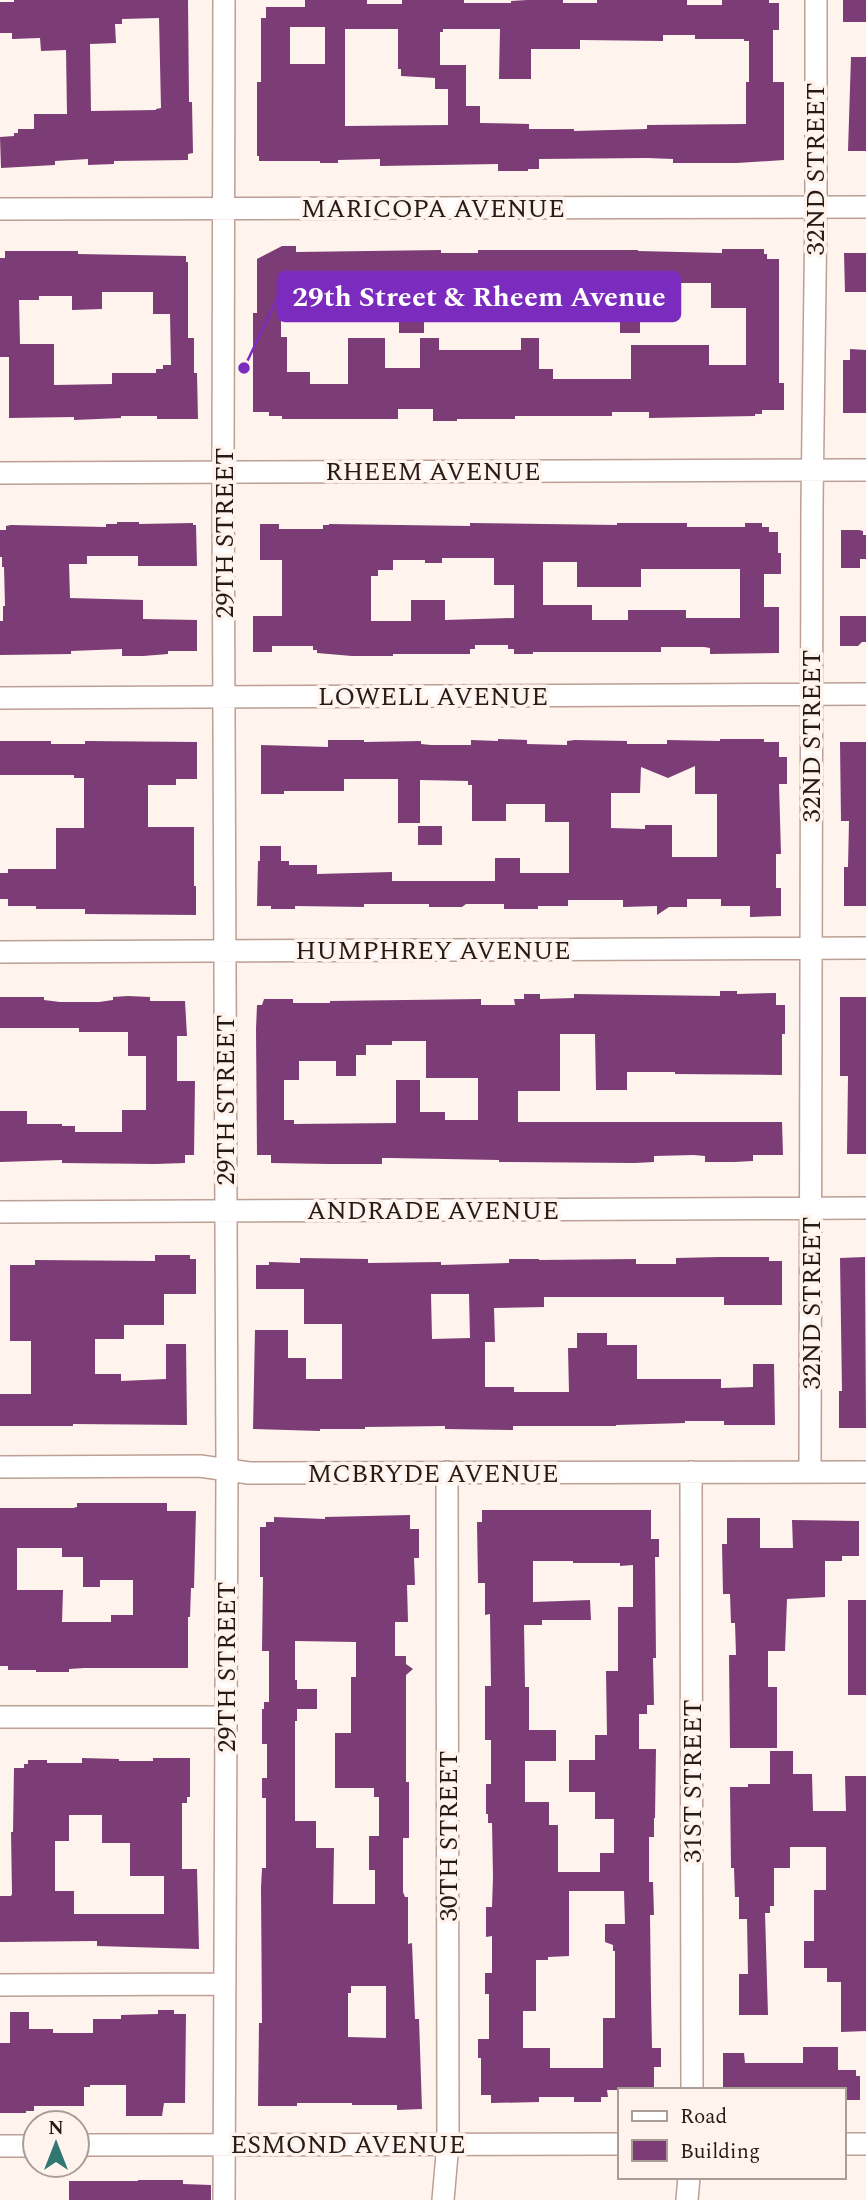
<svg xmlns="http://www.w3.org/2000/svg" width="866" height="2200" viewBox="0 0 866 2200" font-family="Spectral,serif">
<rect width="100%" height="100%" fill="#fff3ee"/>
<path fill="#7c3c75" fill-rule="evenodd" d="M14,0H188L189,102H192L193,153L188,154V160L114,161V164L88,165V159L55,161V165L1,168L0,137L14,136V133H18V129H34V114H67L66,50L41,51L40,38L12,39V33H0V2H14ZM159,18L161,108L156,109V110L91,111L90,44L116,43L115,24H122V19Z
M305,0H367V4H402V0H464V3H511V1L527,0H563V3H597V0H687V5H722V0H769V3H779V30H773V82H784V160L737,163H673V159L647,158L539,159V169H528V171H498V164L380,166V159L338,160V163H320V161H259V156H257V82H261V18H266V7H305ZM290,27H325V64H290ZM345,29H398V69H401V76L435,78V89H448V125L345,126ZM443,29H500L499,79H531V49H580V40L663,41V35H695V39H744V41H749V82H746V124L647,125V129L574,131V129H529V124L480,123V106H466V65H440V32H443Z
M843,0H866V22H843Z
M851,57H866V151H848Z
M282,246H296V252L441,250V253H478V250H638V251L722,253V249H764V254H767V259H779V383H784V410H762V414H755V416L649,418V412H612V416H515V419H457V421H433V409H398V419H282V416H269V412H253V313H257V259ZM677,283H711V308H746V365H709V345H631V379H553V369H539V338H521V350H439V338H420V368H385V338H348V384H310V372H287V337H281V298H296V290H399V333H424V290L479,289V284L597,285V314H620V333H640V309H677Z
M5,251H78V254L186,256V262H188V338H194V373H197L198,419H157V416H121V418L74,420V417L9,418V357H0V258H5ZM102,292H153V314H170L171,365H163V369H156V373H112V384L54,385V344H20L19,300H39V296H72V310L102,309Z
M844,253H866V292H845Z
M850,349L866,350V413H843V360H850Z
M117,522H139V524L193,523V525H196L197,566H138V556H87V564H69L70,598L143,600V619L197,620V651H168V654L143,656H122V649L71,651V654L0,655V621H3V606H5L4,567H2V557H0V530H6V526L11,525L106,527V524H117Z
M470,523L617,525V523H687V527H745V523H762V527H769V532H778V553H781V574H764V607H779V653L710,654V648L704,647H661V652H533V654H514V649H508V645H475V649H470V654H393V656H352L317,653V650H313V646H272V652H253V616H282V560H260V524H279V529H323V525H329V524L470,526ZM442,558H494V585H514V618L445,620V600H411V621H371V576H378V570H393V560H425V563H442ZM543,562H577V587H641V569H740V618H686V610H628V620H592V605H543Z
M841,530H859L863,531V535H866V559H860V568H841Z
M840,616H866V642H862L858,646H840Z
M498,739L527,740V744L567,745V741L575,740L627,741V744H667V740L720,741V739H764V742H779V757H787V784H779L781,854H776V888H781V916L750,917V906H721V899H687V907H669L657,915V906L623,907V900H568V906H538V909H504V904H466L462,907H429V904H364V907L295,906V909H271V906H257L258,861H260V846H281V861H289V865H317V874L392,872V881H495V858H520V873H569V822H545V804H506V821H472V785H468V781L420,780V823H398V779H344V791H284V794H261V745L328,747V740H364V742L421,741V744L431,745H471V740L498,741ZM695,766V794H717V857H672V825H645V829L611,828V793H640L641,767L668,778Z
M0,741H51V744H85V741L197,742V779H176V785H148V827H194V886H196V915L85,914V909H36V906H8V899H0V873H8V869H56V828H84V778H74V775H0Z
M840,742H866V906H844V867H848L849,821H841Z
M418,826H442V845H418Z
M720,991H737V994L776,993V1005H785V1034H782V1075L675,1074V1072H627V1090H596L595,1034H560V1091H518V1122H782L783,1155H753V1161L734,1162H705V1156L694,1155L654,1156V1162L635,1163L499,1162V1160L391,1158H382V1164H329L271,1163V1155H257L256,1029L257,1005H262L264,999H293V1003H330V1001L481,999V1005H515L514,999H524V994H540V999L574,998V994L720,996ZM392,1041H426V1078H478V1120H445V1112H420V1080H396V1123L294,1124V1120H284V1080H299V1061H336V1076H356V1055H366V1045H392Z
M128,996L150,997V1001H185L187,1036H177V1081H195L194,1155H185V1163L155,1164L62,1163V1160L0,1162V1111H27V1124H62V1126H75V1132H122V1110H146V1056H128V1032H79V1028H0V997H44V1000L60,1002H99L113,1000V997Z
M840,997H866V1154H847L848,1076H840Z
M155,1255H190V1259H196V1294H164V1325H124V1339H95V1374H121V1381L166,1379V1344H186L187,1425L73,1424V1426H0V1394H31V1341H10V1265H35V1260L155,1261Z
M720,1257H769V1261H782V1305H724V1297H544V1307L494,1308L495,1342H485V1387H514V1392H569L568,1348H577V1333H607V1345H637V1379H721V1388L753,1387V1364H774L775,1425H724V1421H685V1423L616,1425V1426H513V1430L445,1429V1426L365,1427V1429H320V1431L253,1429L255,1330H288V1358H306V1379H342V1324H304V1289H256V1265H269V1262L300,1263V1258L368,1259V1263L441,1262V1265L509,1263V1259H539V1260L636,1259V1264H676V1258ZM431,1294H469L470,1338L432,1339Z
M865,1257L866,1428H839V1391H842L840,1258Z
M77,1503H167V1511H196L194,1588H191L190,1617H188V1668H84L69,1669V1672H36V1670H8V1666H0V1508H73L77,1507ZM17,1548H62V1557H83V1587H100V1580H133V1615H111V1622H62L63,1590H17Z
M482,1510H651V1539H659V1557H655L656,1658H653L654,1705H647V1714H639V1749H656L655,1818H654V1837H649V1882H653L654,1915H650L651,1996L652,2048H661V2067H654V2090H607L608,2097H601V2102H574V2097H539V2102L491,2103V2095H481V2058H478V2039H489V1994H485V1973H492V1936L486,1937V1907H492L493,1877L492,1823H488V1814H486V1784H491V1740H485V1686H491L490,1614L485,1615V1583H478L477,1522H482ZM533,1561H573V1563H620V1566L633,1565V1607H618V1671H606L607,1735H595V1760H569V1792H595V1819H614V1853H600V1872H558V1825H549V1802H525V1761H556V1730H529V1687H525L524,1625H542V1620H591L590,1600L533,1602ZM569,1891H624L625,1924H605V1942L613,1945V1951H615V2018H603V2068H550V2048H523V2011H536V1960H548V1957L569,1956Z
M410,1515V1529H419V1558H414L415,1585H407L408,1622H395V1656H406V1664L413,1669L406,1675V1782H409V1838H403V1892L405,1897H408V1944L412,1943L415,2019H419L422,2109L397,2110V2105H352V2103H297V2106H258L259,2023H262L261,1888L262,1868H266V1798H262V1778H267V1744H262V1709H264V1702H269V1651H262L263,1577H260V1527H266V1522H274V1517L325,1519V1517ZM295,1641L356,1642V1677H351V1733H335V1788H374V1797H379V1836H369V1870H375V1904H333L334,1848H316V1821H295V1721H297V1709H317V1689H297V1680H295ZM351,1986H386V2038L348,2037V1993H351Z
M727,1518H760V1548H793L792,1520L859,1521V1556H842V1561H825V1597L787,1599L785,1651H768V1687H777V1748H730L729,1655H736L735,1623H731L730,1594H723L722,1544H727Z
M848,1600H866V1695H848Z
M770,1751H793V1774H812L813,1811H846L845,1776H866V2031L841,2032V1982H827V1968H804V1941H814V1890H826V1847H790V1868H774V1906H770V1913H765L768,2015H739V1974H748L747,1919H739V1897H735L734,1868H731L730,1787H748V1784H770Z
M82,1758L119,1759V1761H153V1758H190V1797H187V1803H182V1869H197L199,1949L97,1946V1941L0,1942V1896H11L12,1894L11,1832H13L14,1768H24V1764H28V1760H47V1763H82ZM69,1815H102V1843H130V1876H164V1914H74V1891H55V1841H69Z
M158,2010H174V2014H186L185,2103H164L162,2116H126V2085H90V2087H84V2106H34V2111H26V2113H0V2043H10V2012H29V2029H53V2033H93V2019H121V2015L158,2014Z
M803,2047H838V2070H856V2076H860V2100H843V2090H723V2053H744L745,2063H803Z
M138,2180H183V2184L211,2185V2200H69V2181H138Z"/>
<g fill="none" stroke-linecap="round" stroke-linejoin="round">
<defs>
<path id="minor" d="M0,209L866,207
M0,473L866,470
M0,698L866,694
M0,952L866,948
M0,1212L866,1208
M0,1467L200,1466L249,1473L866,1472
M810,1471L812,504L816,208V0
M691,1472L692,2090
M0,1717H225
M0,1985L224,1984
M843,2144H866
M77,2145L619,2144
M0,2146H35
M224,2200L227,1470L223,472L224,0
M443,2200L448,2143L447,1472
M687,2200L689,2177"/>
</defs>
<use href="#minor" stroke="#bc9f95" stroke-width="24"/>
<use href="#minor" stroke="#fff" stroke-width="21"/>
</g>
<g text-anchor="middle" stroke-width="7" stroke-linejoin="round" paint-order="stroke">
<g font-size="26" fill="#261b17" stroke="#fff3ee">
<text transform="translate(815 169) rotate(-90)" y="9">32ND STREET</text>
<text x="433" y="217">MARICOPA AVENUE</text>
<text x="433" y="480">RHEEM AVENUE</text>
<text transform="translate(224 533) rotate(-90)" y="9">29TH STREET</text>
<text x="433" y="705">LOWELL AVENUE</text>
<text transform="translate(811 736) rotate(-90)" y="9">32ND STREET</text>
<text x="433" y="959">HUMPHREY AVENUE</text>
<text transform="translate(225 1100) rotate(-90)" y="9">29TH STREET</text>
<text x="433" y="1219">ANDRADE AVENUE</text>
<text transform="translate(811 1303) rotate(-90)" y="9">32ND STREET</text>
<text x="433" y="1482">MCBRYDE AVENUE</text>
<text transform="translate(226 1667) rotate(-90)" y="9">29TH STREET</text>
<text transform="translate(692 1781) rotate(-90)" y="9">31ST STREET</text>
<text transform="translate(448 1836) rotate(-90)" y="9">30TH STREET</text>
<text x="348" y="2153">ESMOND AVENUE</text>
</g>
</g>
<path fill="none" stroke="#7b2cbf" stroke-width="2.5" d="M244 368L278 297"/>
<circle fill="#7b2cbf" stroke="#fff3ee" stroke-width="2.5" cx="244" cy="368" r="7"/>
<rect fill="#7b2cbf" stroke="#7b2cbf" stroke-width="2.5" x="278" y="272" width="402" height="49" rx="7"/>
<g font-size="28" text-anchor="middle" font-weight="bold" fill="#fff">
<text x="479" y="306">29th Street &amp; Rheem Avenue</text>
</g>
<rect x="618" y="2088" width="228" height="91" fill="#fff3ee" stroke="#a89d98" stroke-width="2"/>
<rect x="632" y="2111" width="35" height="10" fill="#ffffff" stroke="#a89d98" stroke-width="2"/>
<text x="680" y="2123" font-size="21" fill="#261b17">Road</text>
<rect x="632" y="2140" width="35" height="21" fill="#7c3c75" stroke="#a89d98" stroke-width="2"/>
<text x="680" y="2158" font-size="21" fill="#261b17">Building</text>
<g transform="translate(56 2144)"><circle r="33" fill="#fff3ee" stroke="#a89d98" stroke-width="2"/>
<path d="M0-5L12 26L0 18L-12 26Z" fill="#307871"/>
<text y="-10" font-size="19" font-weight="bold" text-anchor="middle" fill="#261b17">N</text>
</g>
</svg>
